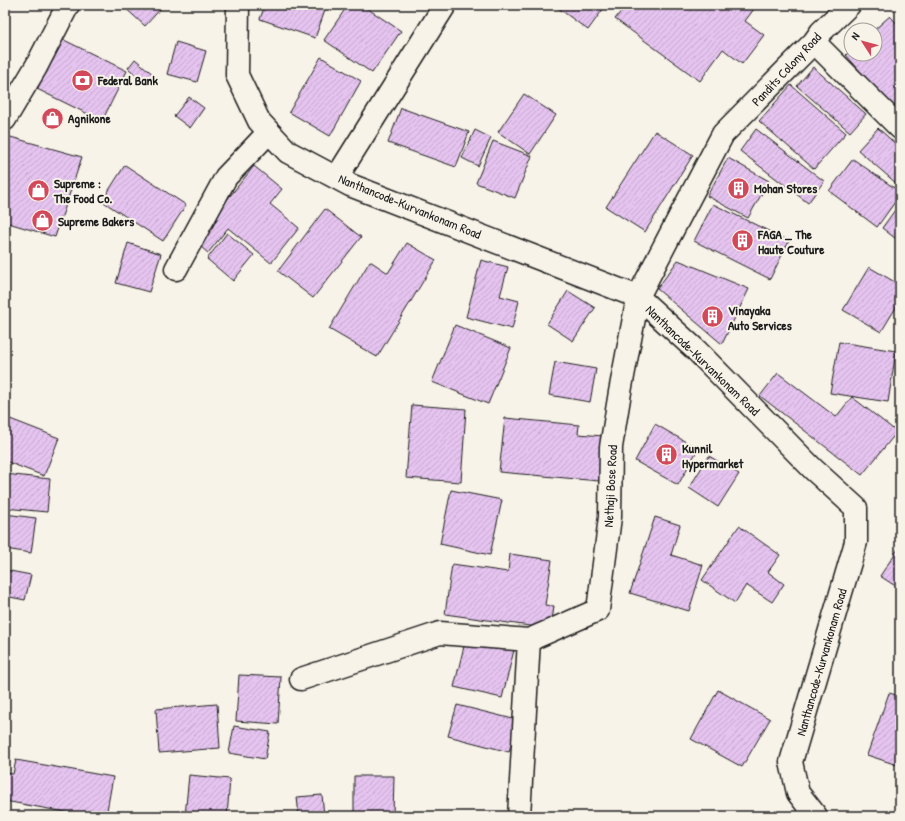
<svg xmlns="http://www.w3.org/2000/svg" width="905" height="821" viewBox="0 0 905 821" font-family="'Patrick Hand',sans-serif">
<defs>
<pattern id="building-hatch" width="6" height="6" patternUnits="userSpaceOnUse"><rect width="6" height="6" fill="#e5c4f0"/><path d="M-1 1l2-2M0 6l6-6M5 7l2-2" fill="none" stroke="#c4a8cd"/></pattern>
</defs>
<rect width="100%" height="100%" fill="#f7f3e8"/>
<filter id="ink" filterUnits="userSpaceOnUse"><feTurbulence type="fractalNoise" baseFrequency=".025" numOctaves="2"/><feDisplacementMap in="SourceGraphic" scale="8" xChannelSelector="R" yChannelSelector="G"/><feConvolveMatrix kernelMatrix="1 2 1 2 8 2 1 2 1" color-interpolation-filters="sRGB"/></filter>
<g filter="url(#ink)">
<path fill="url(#building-hatch)" stroke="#1c1c1c" d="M122,5H164L145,26Z
M265,5H327L315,38L260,19Z
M348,5H362L401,31L372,73L324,40Z
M554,5H606L588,30Z
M626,5H757L745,21L764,35L742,64L723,49L700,81L615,19Z
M890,16L900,27V117L846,55L851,50V54H875L874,30Z
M62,39L127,71L102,121L37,89Z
M176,42L206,51L197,82L167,74Z
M321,57L361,81L330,136L289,112Z
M135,59L155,76L147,85L128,68Z
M813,67L866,114L850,132L797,86Z
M791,85L846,133L814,169L759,121Z
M524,94L556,115L530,154L498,132Z
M189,97L204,108L190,128L174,116Z
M401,108L469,132L456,167L388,143Z
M878,128L900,148V181L897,184L858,150Z
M756,129L824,181L808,203L740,151Z
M475,130L491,138L478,166L462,158Z
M655,131L693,155L645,232L606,207Z
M7,136L82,157L55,237L5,222V145Z
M493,141L532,156L515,198L476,183Z
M728,158L769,181L748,218L707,196Z
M853,159L900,192V195L877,227L829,191Z
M125,165L186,205L163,241L102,201Z
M254,166L282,189L270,204L299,228L271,263L228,228L208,253L194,241Z
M900,203V242L882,228Z
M713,204L789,241L770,279L694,241Z
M325,209L361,237L313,298L278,271Z
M227,233L254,255L233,281L207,259Z
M128,243L161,254L149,292L116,283Z
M407,243L436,260L377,357L329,329L370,261L388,273Z
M481,260L508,267L500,296L519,301L512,329L466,317Z
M678,260L749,289L722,344L657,289Z
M869,267L900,285V301L881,332L843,310Z
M568,291L595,308L573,341L547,324Z
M455,325L511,348L488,404L432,382Z
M839,342L896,351L888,402L830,393Z
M900,355V366L896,364Z
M555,362L596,369L590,402L549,395Z
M778,373L836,417L852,397L897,432L862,475L760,396Z
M412,405L466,409L461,482L406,478Z
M5,417L59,438L44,476L5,461Z
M505,418L579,425L578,434L603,436L599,481L499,472Z
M655,424L698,449L678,485L635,461Z
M709,456L739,474L718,507L689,488Z
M5,474L50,479L47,512L5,508Z
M451,490L502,500L490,555L440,544Z
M5,514L36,518L31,553L5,549Z
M655,517L680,525L671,555L703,565L689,611L630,593Z
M739,526L780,555L768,572L784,584L772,602L746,585L735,603L702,580Z
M900,546V589L880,576Z
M510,554L552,560L545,605L554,606L551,629L445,614L452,564L508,572Z
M5,570L31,575L25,600L5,596Z
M466,638L514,650L502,698L454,687Z
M239,675L281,677L278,724L236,721Z
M718,690L770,719L742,767L691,739Z
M889,693L900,696V766L867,755Z
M217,704L220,748L159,753L156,709Z
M457,705L517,720L509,752L448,736Z
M234,726L270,732L265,759L229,753Z
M16,760L113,777L106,816H87L5,801V773L13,774Z
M189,775L230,779L227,816H185Z
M354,776H394L393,816H354Z
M322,795L324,816H299L297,797Z"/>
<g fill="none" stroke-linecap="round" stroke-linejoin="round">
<defs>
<path id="minor" d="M238,5L237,75L259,121L288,152L350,185L638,297L696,350L813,469L856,508V542L791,762L798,793L816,816
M814,42L900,128
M337,177L445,5
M176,269L226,177L269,132
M301,679L440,633L529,640
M519,816L529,640L598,610L610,517L611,447L620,392L638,297L669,237L723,134L814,42L821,32L849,5"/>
<path id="major" d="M5,119L36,67L68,5"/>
</defs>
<use href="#minor" stroke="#1c1c1c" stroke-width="25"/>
<use href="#major" stroke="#1c1c1c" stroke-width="25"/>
<use href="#minor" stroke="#f7f3e8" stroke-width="22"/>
<use href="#major" stroke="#f7f3e8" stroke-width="22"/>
</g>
</g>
<defs>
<symbol id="bank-disc" viewBox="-11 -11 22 22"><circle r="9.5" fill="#d1495b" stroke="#f7f3e8"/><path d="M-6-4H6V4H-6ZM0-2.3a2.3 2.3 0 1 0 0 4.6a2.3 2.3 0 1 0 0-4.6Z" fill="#fff"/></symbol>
<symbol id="shop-disc" viewBox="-11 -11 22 22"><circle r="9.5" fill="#d1495b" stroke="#f7f3e8"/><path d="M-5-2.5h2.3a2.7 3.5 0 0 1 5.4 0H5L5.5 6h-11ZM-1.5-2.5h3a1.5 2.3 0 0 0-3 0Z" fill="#fff"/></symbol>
<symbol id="building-disc" viewBox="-11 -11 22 22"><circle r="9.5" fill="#d1495b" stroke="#f7f3e8"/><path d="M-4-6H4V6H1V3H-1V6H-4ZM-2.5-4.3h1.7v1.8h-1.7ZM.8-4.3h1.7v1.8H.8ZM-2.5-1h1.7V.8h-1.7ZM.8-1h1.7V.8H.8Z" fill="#fff"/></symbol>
</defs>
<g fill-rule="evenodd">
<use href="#bank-disc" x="70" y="68" width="25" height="25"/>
<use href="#shop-disc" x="40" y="106" width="25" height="25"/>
<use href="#building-disc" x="726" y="176" width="25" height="25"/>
<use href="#shop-disc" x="26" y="178" width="25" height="25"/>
<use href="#shop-disc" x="30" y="208" width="25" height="25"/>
<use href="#building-disc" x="730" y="228" width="25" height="25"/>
<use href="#building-disc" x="700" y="304" width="25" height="25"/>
<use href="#building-disc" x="654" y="442" width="25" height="25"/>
</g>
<g text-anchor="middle" stroke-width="4" stroke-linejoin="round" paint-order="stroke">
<g font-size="13" fill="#1c1c1c" stroke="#f7f3e8">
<text transform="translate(786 69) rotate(-47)" y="5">Pandits Colony Road</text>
<text transform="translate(410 206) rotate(22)" y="5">Nanthancode-Kurvankonam Road</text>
<text transform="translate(703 360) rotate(44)" y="5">Nanthancode-Kurvankonam Road</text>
<text transform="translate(610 486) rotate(-87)" y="5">Nethaji Bose Road</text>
<text transform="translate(821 662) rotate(-74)" y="5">Nanthancode-Kurvankonam Road</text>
</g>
<g font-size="13" font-weight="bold" fill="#1c1c1c" stroke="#f7f3e8" text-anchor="start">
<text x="98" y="85">Federal Bank</text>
<text x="68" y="123">Agnikone</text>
<text x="54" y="188">Supreme :<tspan x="54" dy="15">The Food Co.</tspan></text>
<text x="754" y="193">Mohan Stores</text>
<text x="58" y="226">Supreme Bakers</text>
<text x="758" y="239">FAGA _ The<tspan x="758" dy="15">Haute Couture</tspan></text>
<text x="728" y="315">Vinayaka<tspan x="728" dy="15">Auto Services</tspan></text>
<text x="682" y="453">Kunnil<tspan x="682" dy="15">Hypermarket</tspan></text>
</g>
</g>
<rect width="905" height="821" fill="none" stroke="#f7f3e8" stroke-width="20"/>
<rect x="10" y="10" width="885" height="801" fill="none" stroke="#1c1c1c" stroke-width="1.5" filter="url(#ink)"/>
<g transform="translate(863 42) rotate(306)"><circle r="19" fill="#f7f3e8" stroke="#9f9d96"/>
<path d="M0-3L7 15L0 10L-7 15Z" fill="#d1495b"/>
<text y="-6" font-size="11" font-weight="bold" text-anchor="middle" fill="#1c1c1c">N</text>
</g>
</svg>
